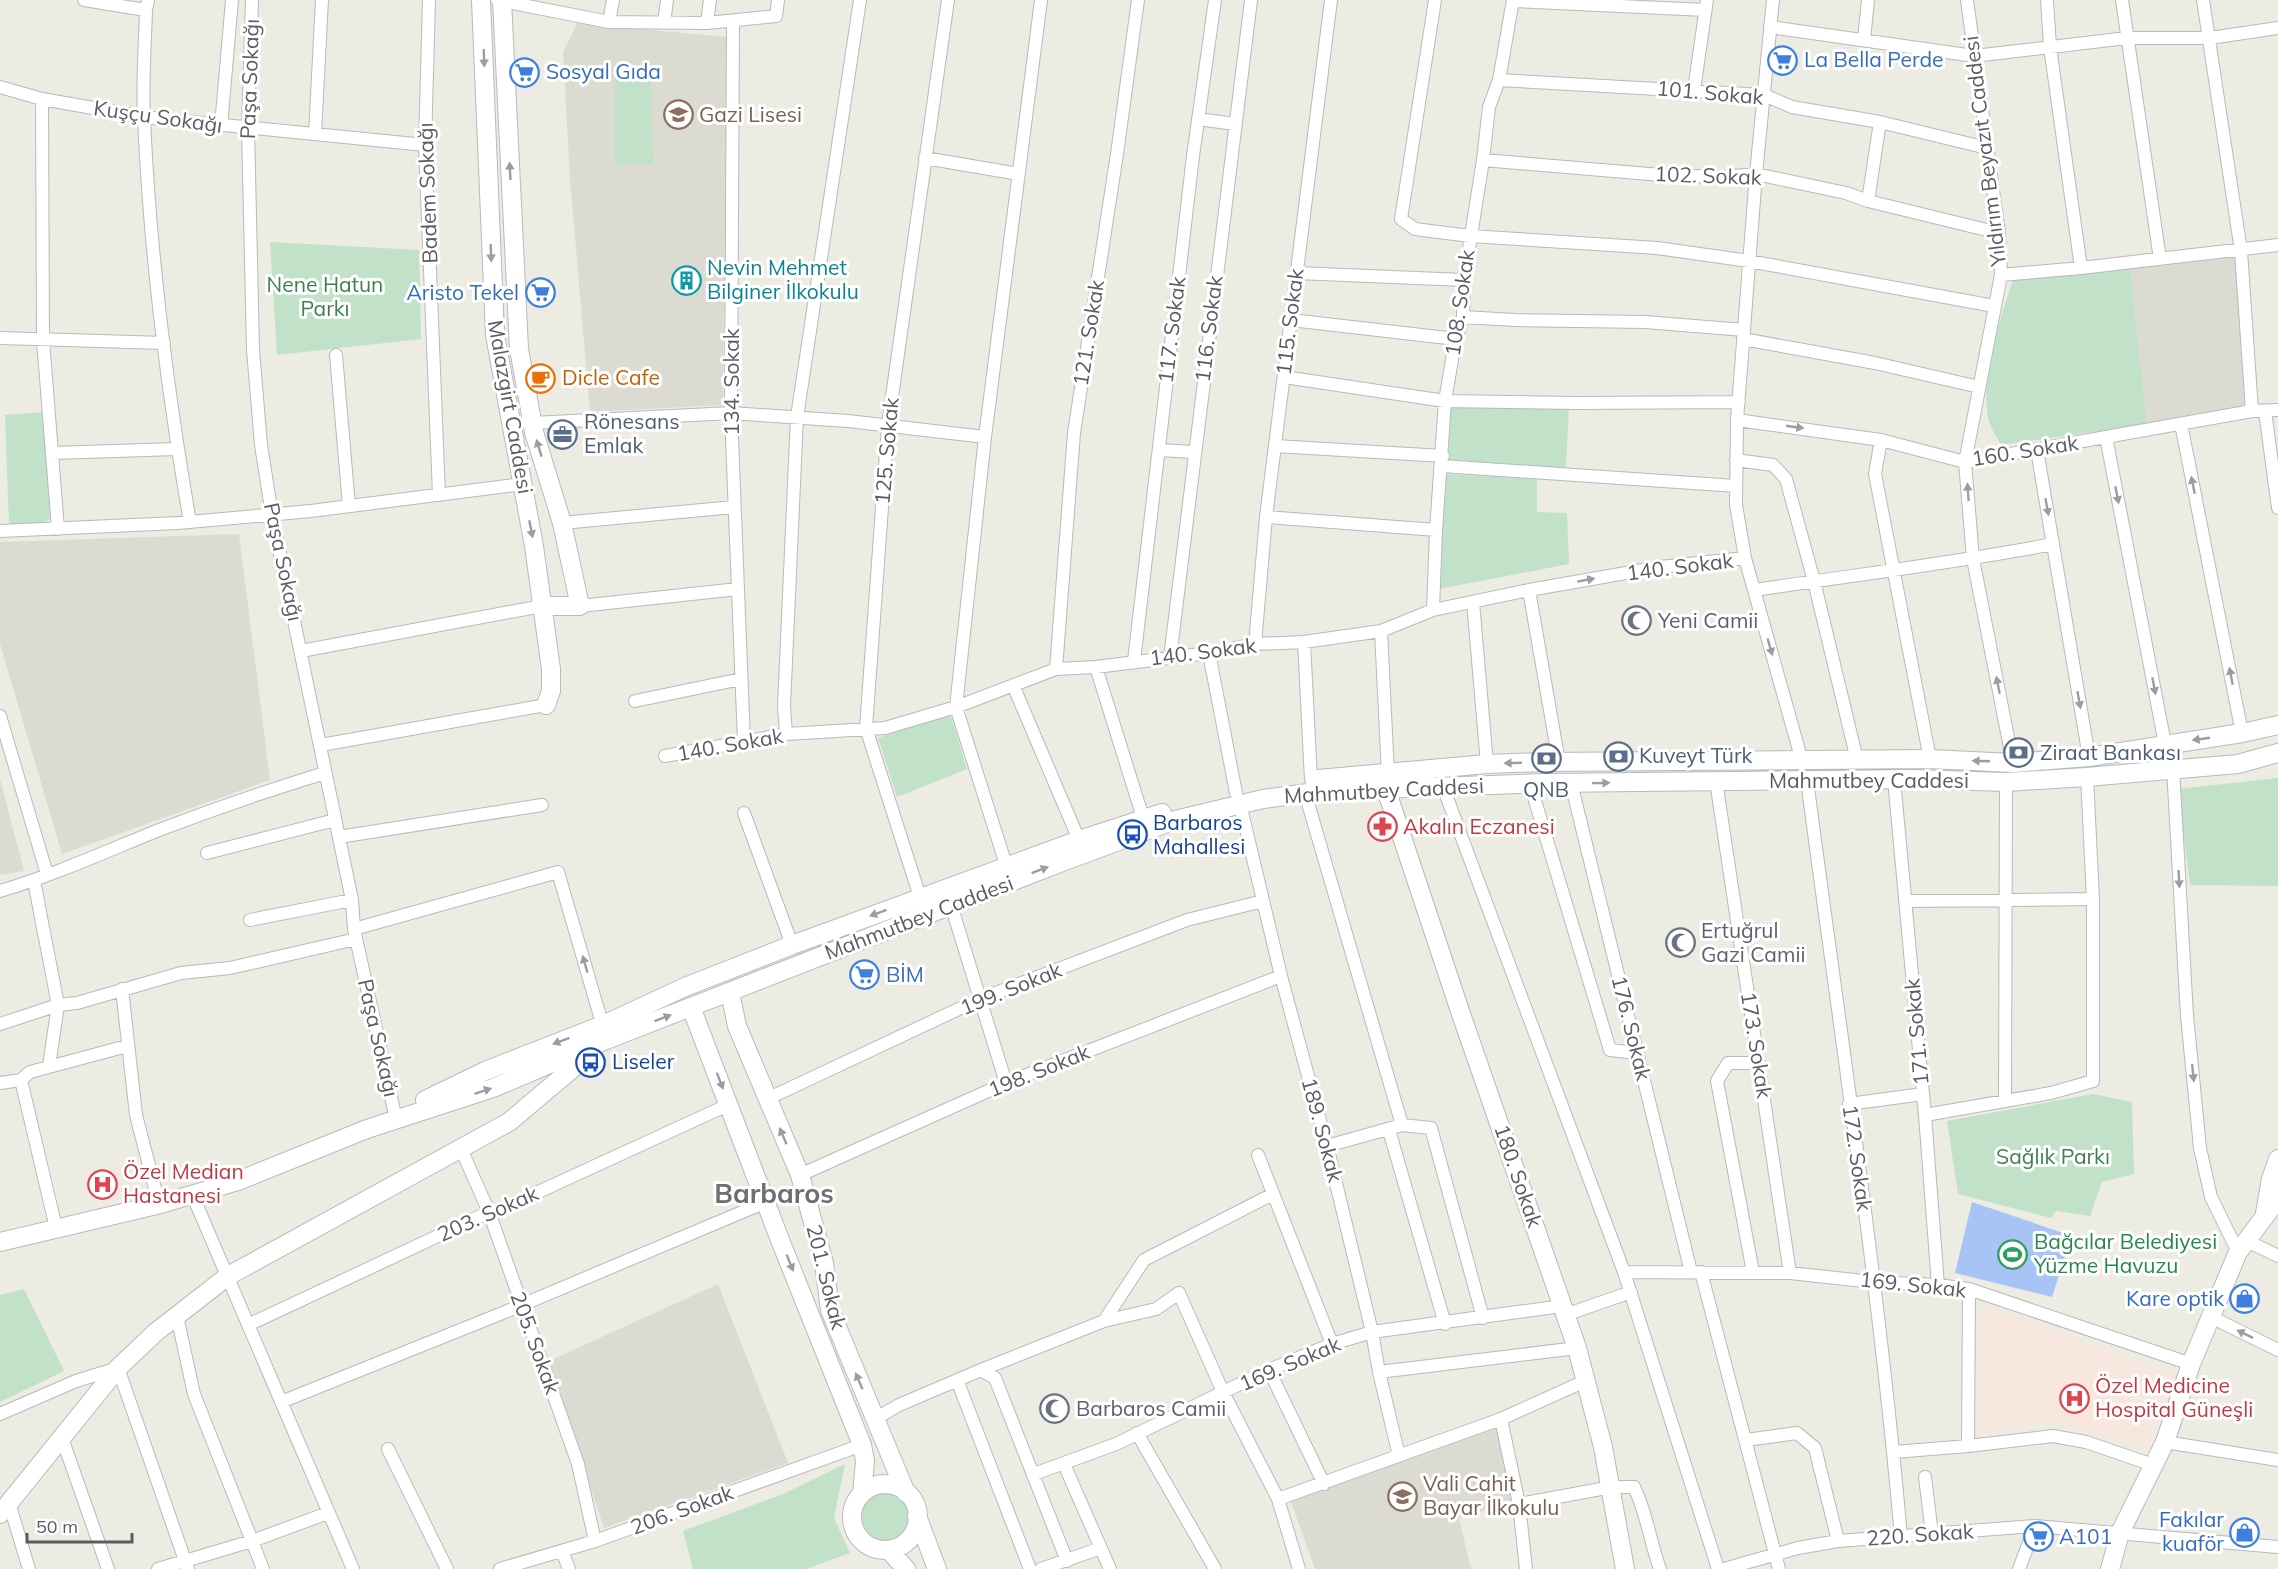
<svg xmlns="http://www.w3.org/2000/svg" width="2278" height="1569" viewBox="0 0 2278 1569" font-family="Mulish,sans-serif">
<rect width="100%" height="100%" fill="#ecece2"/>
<path fill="#dcdbd1" d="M577,23L727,37L723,405L590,412L570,179L563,53Z
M2237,255L2250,408L2147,424L2130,269Z
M239,534L270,780L62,854L0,644V542Z
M0,779L24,871L0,875Z
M718,1284L788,1463L604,1528L549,1361Z
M1494,1417L1517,1501L1459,1518L1471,1569H1315L1287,1491Z"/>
<path fill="#f8e7df" d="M1980,1304L2177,1375L2147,1449L2059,1422L1980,1433Z"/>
<path fill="#c1e1c8" d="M651,71L653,164L615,165V72Z
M270,242L419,250L421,339L277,355Z
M2130,269L2147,424L2001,445C1998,439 1993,432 1990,424C1977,388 2001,314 2014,278Z
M1449,405L1569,407L1566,468L1449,463Z
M43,412L53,513C49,529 23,525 9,525L5,415Z
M1446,474L1537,479V512L1567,513L1569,564L1439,589Z
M950,713L967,769L897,797L878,738Z
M2278,778V886L2190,885L2178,789Z
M2093,1094L2132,1102L2134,1174L2102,1182L2090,1216L2056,1211L2051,1218L1958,1194L1947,1121Z
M24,1289L64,1371L0,1402V1295Z
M845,1464L834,1518L850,1553L806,1569H693L683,1531L783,1494Z
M862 1517a24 24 0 1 1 48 0a24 24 0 1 1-48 0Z"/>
<path fill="#a8c4f6" d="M1972,1202L2072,1236L2052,1297L1955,1273Z"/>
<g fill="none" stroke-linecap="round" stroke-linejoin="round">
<defs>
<path id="street" d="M84,0L146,10
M148,0L146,10C145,46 142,83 144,119C150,254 167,389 190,522
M252,0L248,128L253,350L261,445L272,515L352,900L354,929L395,1115
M429,0L425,145L439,495
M497,0L609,22L707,23L776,16L778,0
M1435,0L1401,219L1415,229L1470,236L1657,248L1749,261L1994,306
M1773,0L1756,174L1737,420L1736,505L1745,558L1802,761
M1967,0L1999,233L2001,275L1965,462L1973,559L2013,763
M2047,0L2050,47L2081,268
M2122,0L2160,259
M2203,0L2241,251L2252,411
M1513,1L1705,10
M733,21L731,413L744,742
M609,22L613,0
M664,23L667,0
M707,23L710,0
M1770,27L1974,56L2127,38H2210L2278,28
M1864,40L1868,0
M1499,80L1764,95L1792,107L1880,122L1987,148
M0,87L42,99L144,117L425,145
M1694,90L1707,0
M42,99L43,340L58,529
M1198,119L1235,124
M221,126L232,0
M315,134L322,0
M925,158L1019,174
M1483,160L1661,175L1723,177L1756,174L1846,193L1868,201L1999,233
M1868,201L1880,122
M1297,273L1464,280
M2001,275L2081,268L2278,245
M1463,317L1515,320L1645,322L1744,330
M1291,320L1456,339
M0,338L164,343
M1743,339L1875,363L1979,387
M336,355L349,506
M1284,377L1445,401L1578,403L1739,402
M2265,411L2278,508
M1737,420L1881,440L1965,462L2252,411L2278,410
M533,423L731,413L848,421L985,437
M2181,424L2242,733
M2106,437L2165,744L2173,768L2187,1016L2200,1148L2211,1197L2238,1252
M1881,440L1875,474L1930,759
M1275,446L1443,456
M1159,450L1194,452
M2037,450L2089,757
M52,453L177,449
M1736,460L1773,465L1786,479L1814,581L1857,760
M1442,466L1736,486
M1266,517L1436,530
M562,523L734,507
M0,531L178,523L311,511L523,484
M1529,590L1559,762
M1755,590C1854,575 1954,563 2053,544
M1473,602L1487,764
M580,606L738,589
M1433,610L1436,530L1445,401L1455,342L1463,317L1464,280L1483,160L1489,107L1499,80L1513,0
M1381,631L1388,774
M1304,642L1311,780
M1255,644L1266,517L1331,0
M301,651L542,606
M1209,653L1236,793
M1170,658L1251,0
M1134,661L1193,156L1215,0
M1096,667L1143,818
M1056,669L1074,433L1117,154L1138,0
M1013,685L1079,840
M635,701L741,679
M0,716L47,874
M786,734L784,706L797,417L860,0
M321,745L546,705
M665,756L786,734L885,728L956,707L1056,669L1096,667L1209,653L1255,644L1304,642L1381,631L1433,610L1529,590L1660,567L1745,558
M1894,779L1925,1115L1938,1285
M1807,780C1840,1032 1879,1284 1901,1537
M1716,781L1790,1273
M1571,783L1691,1272
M1530,784L1610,1050L1637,1053
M1443,787L1624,1272L1718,1569
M1305,793L1402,1125
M1240,804L1281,976L1327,1146L1372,1332L1379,1372L1399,1456
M744,813L792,945
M339,837L542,805
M207,853L335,820
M1007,868L956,707L985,437L1041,0
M34,881L58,1005L77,1003L181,973L230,968L356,939
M0,891C54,875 107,851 159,830C214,809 269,790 325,773
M920,897L866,728L888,425L948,0
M1905,901L2093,899
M951,905L1006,1083
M250,920L352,900
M354,929L558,872L604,1030
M122,989L136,1115L159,1204
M0,1024L58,1005L49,1066
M21,1080L56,1228
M0,1083L21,1080L30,1072L127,1046
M767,1099L980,999L1187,920L1263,901
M2005,1101L2006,782
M1849,1104L1923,1094
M1925,1115L2051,1093L2093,1081V899L2087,777
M1389,1130L1445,1324
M1327,1146L1402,1125L1431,1128L1483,1318
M461,1149L489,1212L578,1464L595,1541
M1258,1155L1332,1344
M800,1175L1006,1083L1281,976
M192,1194L353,1569
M2245,1240L2278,1256
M1624,1272L1790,1273L1873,1282L1938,1285L1969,1289L2191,1364
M1701,1272L1779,1569
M1753,1272L1717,1081L1728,1063H1759
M1565,1315L1631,1292
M177,1316L194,1394L263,1569
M2211,1317L2278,1350
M1104,1321L1156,1309L1179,1293L1223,1392L1278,1499L1299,1569
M248,1325L489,1212L499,1210L730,1104
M981,1370L1104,1321L1144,1260L1273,1194
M1269,1370L1324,1484
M1379,1372L1577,1348
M957,1380L1030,1569
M281,1402L505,1312L766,1202
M0,1414L76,1381L118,1368L188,1569
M875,1419L899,1405L981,1370L995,1378L1067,1561
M1501,1419L1519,1504L1526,1569
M1137,1433L1215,1569
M62,1438L108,1569
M1746,1440L1797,1433L1815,1448L1838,1541
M2165,1442L2278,1460
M1968,1446L1969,1289
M388,1449L447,1569
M1894,1452L1968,1446L2053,1436L2086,1442L2153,1465
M1064,1464L1110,1569
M1034,1474L1116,1444L1269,1370L1332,1344L1372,1332L1562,1306
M1925,1477L1932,1534
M1278,1499L1501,1419L1585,1381
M9,1503L29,1569
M1519,1504L1612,1487H1634C1647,1513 1650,1542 1660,1569
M562,1551L569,1569
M158,1569L252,1541L328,1513
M500,1569L595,1541L862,1445
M1041,1569L1101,1548
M1724,1569L1798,1548L1838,1541L2035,1526L2278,1547
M2019,1569L2035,1526"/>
<path id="secondary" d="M481,0L495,335L534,546L551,669V691L546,705
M502,0L519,349L534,432L562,523L580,606H542
M1318,779L1487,764L1543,762L1930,759L2013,763L2089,757L2242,733L2278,725
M1386,789L1461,1014L1577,1348L1603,1447L1625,1569
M730,992L737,1026L800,1175L824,1263L830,1310L906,1493
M691,1007L780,1240L862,1445L865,1461L862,1494
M425,1100L485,1071L603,1025L685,987L792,945L1079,840L1162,813
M2265,1213L2271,1179L2278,1159
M0,1242L161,1204L238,1181L367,1129L493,1088L606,1040L1062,862L1175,820L1263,799L1323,791L1545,783L1911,779L2006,782L2087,777L2238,764L2278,753
M852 1517a33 33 0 1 1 66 0a33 33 0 1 1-66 0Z
M0,1514L118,1368L156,1332L228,1276L509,1122L592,1052
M917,1516L937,1569
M889,1550L906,1569
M2110,1569L2120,1533L2165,1442L2191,1364L2238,1252L2278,1199"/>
</defs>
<use href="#street" stroke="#b8b9bd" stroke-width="14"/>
<use href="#secondary" stroke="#b8b9bf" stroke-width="20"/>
<use href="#street" stroke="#fff" stroke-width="12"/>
<use href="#secondary" stroke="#fff" stroke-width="18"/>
</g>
<defs><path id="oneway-solid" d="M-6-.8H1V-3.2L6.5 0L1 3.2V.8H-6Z" transform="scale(1.5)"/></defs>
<g fill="#9d9da1">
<use href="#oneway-solid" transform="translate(484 58) rotate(88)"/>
<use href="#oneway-solid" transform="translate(510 171) rotate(-93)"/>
<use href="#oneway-solid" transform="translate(491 253) rotate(88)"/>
<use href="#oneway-solid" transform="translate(1795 427) rotate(8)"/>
<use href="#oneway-solid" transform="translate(539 448) rotate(-107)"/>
<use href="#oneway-solid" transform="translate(2193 485) rotate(-101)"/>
<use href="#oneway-solid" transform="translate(1968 492) rotate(-94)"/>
<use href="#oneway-solid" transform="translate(2117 495) rotate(79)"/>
<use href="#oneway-solid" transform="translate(2047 507) rotate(80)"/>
<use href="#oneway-solid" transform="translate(531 529) rotate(79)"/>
<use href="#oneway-solid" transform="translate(1586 580) rotate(-10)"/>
<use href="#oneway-solid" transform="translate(1770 647) rotate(74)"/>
<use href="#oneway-solid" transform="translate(2231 676) rotate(-101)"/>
<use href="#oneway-solid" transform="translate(1998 685) rotate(-101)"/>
<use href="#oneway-solid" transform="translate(2154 686) rotate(79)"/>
<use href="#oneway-solid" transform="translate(2079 700) rotate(80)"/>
<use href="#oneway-solid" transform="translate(2201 739) rotate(172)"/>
<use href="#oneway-solid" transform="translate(1981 761) rotate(-178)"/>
<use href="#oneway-solid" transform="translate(1513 763) rotate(178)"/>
<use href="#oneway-solid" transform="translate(1601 783) rotate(-1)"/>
<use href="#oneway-solid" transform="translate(1040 870) rotate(-21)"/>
<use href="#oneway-solid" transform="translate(2179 879) rotate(87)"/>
<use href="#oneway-solid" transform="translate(878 913) rotate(160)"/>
<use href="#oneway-solid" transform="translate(585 964) rotate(-106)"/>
<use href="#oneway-solid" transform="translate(663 1018) rotate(-21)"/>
<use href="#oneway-solid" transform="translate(561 1041) rotate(159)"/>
<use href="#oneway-solid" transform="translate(2193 1073) rotate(84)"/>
<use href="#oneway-solid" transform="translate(720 1081) rotate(69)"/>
<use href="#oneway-solid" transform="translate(483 1091) rotate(-18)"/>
<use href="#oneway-solid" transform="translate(783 1136) rotate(-113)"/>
<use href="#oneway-solid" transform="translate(790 1263) rotate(68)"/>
<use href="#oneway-solid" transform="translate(2245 1334) rotate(-154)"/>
<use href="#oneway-solid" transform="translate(859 1381) rotate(-113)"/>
</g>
<defs>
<symbol id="supermarket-ring" viewBox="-11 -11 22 22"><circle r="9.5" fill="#fff" stroke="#3f7fe0" stroke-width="1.5"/><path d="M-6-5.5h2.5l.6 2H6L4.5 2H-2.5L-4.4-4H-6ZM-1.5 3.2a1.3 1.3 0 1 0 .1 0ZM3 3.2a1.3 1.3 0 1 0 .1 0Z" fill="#3f7fe0"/></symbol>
<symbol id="school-ring" viewBox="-11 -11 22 22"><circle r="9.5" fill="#fff" stroke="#8d6e63" stroke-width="1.5"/><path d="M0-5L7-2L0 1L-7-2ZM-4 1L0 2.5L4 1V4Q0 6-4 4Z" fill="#8d6e63"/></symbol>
<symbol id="building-ring" viewBox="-11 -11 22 22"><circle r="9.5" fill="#fff" stroke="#0f9aa8" stroke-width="1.5"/><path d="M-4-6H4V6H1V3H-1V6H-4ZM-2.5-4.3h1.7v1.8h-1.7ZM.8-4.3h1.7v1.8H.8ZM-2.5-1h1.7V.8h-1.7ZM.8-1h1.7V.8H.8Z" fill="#0f9aa8"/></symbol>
<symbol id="cafe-ring" viewBox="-11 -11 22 22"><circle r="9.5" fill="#fff" stroke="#e8710a" stroke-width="1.5"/><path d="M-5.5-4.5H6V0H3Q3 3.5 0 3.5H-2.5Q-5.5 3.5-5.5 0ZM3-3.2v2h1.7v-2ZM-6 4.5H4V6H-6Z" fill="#e8710a"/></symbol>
<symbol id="office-ring" viewBox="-11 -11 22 22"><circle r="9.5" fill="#fff" stroke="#5c6f8a" stroke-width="1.5"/><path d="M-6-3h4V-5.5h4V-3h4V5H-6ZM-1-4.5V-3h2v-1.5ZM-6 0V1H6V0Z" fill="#5c6f8a"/></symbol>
<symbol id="mosque-ring" viewBox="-11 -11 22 22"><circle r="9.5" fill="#fff" stroke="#6b7280" stroke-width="1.5"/><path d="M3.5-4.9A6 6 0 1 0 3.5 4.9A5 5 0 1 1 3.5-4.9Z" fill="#6b7280"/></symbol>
<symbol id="bank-ring" viewBox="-11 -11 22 22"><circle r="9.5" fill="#fff" stroke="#5c6f8a" stroke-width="1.5"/><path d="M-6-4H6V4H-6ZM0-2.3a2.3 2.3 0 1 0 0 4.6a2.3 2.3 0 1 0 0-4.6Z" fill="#5c6f8a"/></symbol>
<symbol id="pharmacy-ring" viewBox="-11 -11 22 22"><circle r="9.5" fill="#fff" stroke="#e0444e" stroke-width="1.5"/><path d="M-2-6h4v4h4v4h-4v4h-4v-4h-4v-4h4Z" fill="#e0444e"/></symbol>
<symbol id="bus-ring" viewBox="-11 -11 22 22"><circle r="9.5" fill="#fff" stroke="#1a4fb4" stroke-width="1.5"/><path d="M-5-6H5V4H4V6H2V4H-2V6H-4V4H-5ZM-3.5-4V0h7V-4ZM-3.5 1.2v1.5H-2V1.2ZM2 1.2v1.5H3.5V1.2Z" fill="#1a4fb4"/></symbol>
<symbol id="hospital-ring" viewBox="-11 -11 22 22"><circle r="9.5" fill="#fff" stroke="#e0444e" stroke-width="1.5"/><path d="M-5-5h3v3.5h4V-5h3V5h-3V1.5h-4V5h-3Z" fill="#e0444e"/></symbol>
<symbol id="stadium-ring" viewBox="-11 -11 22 22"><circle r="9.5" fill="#fff" stroke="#2e9e5b" stroke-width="1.5"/><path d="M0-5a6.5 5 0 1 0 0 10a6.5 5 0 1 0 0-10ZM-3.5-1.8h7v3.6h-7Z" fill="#2e9e5b"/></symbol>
<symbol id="shop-ring" viewBox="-11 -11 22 22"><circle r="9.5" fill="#fff" stroke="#3f7fe0" stroke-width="1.5"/><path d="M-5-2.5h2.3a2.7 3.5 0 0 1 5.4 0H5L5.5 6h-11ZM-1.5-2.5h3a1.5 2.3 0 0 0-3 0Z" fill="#3f7fe0"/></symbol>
</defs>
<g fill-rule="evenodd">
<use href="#supermarket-ring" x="1766" y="44" width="33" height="33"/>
<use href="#supermarket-ring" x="508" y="56" width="33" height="33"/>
<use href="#school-ring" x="662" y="98" width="33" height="33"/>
<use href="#building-ring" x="670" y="264" width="33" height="33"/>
<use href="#supermarket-ring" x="524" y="276" width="33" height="33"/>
<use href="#cafe-ring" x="524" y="362" width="33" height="33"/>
<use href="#office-ring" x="546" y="418" width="33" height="33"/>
<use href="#mosque-ring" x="1620" y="604" width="33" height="33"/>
<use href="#bank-ring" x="2002" y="736" width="33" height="33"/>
<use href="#bank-ring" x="1602" y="740" width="33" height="33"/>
<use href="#bank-ring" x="1530" y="742" width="33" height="33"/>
<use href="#pharmacy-ring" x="1366" y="810" width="33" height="33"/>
<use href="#bus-ring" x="1116" y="818" width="33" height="33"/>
<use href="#mosque-ring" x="1664" y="926" width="33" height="33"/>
<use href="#supermarket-ring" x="848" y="958" width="33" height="33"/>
<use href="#bus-ring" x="574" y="1046" width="33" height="33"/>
<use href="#hospital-ring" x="86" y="1168" width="33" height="33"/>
<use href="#stadium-ring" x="1996" y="1238" width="33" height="33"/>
<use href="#shop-ring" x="2228" y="1282" width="33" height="33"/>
<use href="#hospital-ring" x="2058" y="1382" width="33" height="33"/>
<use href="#mosque-ring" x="1038" y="1392" width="33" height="33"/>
<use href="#school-ring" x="1386" y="1480" width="33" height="33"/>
<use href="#shop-ring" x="2228" y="1516" width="33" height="33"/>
<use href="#supermarket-ring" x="2022" y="1520" width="33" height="33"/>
</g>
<g text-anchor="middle" stroke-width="6" stroke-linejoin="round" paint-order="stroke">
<g font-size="21" fill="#366cbe" stroke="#fff" text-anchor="start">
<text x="1804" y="67">La Bella Perde</text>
<text x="546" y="79">Sosyal Gıda</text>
<text x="519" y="300" text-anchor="end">Aristo Tekel</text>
<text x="886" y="982">BİM</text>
<text x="2224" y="1306" text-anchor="end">Kare optik</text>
<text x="2224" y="1527" text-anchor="end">Fakılar<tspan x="2224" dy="24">kuaför</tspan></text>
<text x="2059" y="1544">A101</text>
</g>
<g font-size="21" fill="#5b5c62" stroke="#fff">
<text transform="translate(250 79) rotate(-88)" y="7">Paşa Sokağı</text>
<text transform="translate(1710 93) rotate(5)" y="7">101. Sokak</text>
<text transform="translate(158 117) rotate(8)" y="7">Kuşçu Sokağı</text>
<text transform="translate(1985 151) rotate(-97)" y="7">Yıldırım Beyazıt Caddesi</text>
<text transform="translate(1708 176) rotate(2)" y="7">102. Sokak</text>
<text transform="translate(428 193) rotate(-92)" y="7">Badem Sokağı</text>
<text transform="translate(1460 303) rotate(-82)" y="7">108. Sokak</text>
<text transform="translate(1290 322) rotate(-83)" y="7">115. Sokak</text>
<text transform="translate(1209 329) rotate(-83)" y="7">116. Sokak</text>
<text transform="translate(1172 330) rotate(-83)" y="7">117. Sokak</text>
<text transform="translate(1089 333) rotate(-81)" y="7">121. Sokak</text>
<text transform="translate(732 382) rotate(-90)" y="7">134. Sokak</text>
<text transform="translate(510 407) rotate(80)" y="7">Malazgirt Caddesi</text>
<text transform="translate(887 451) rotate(-85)" y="7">125. Sokak</text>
<text transform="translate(2025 451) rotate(-9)" y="7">160. Sokak</text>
<text transform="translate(283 562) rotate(78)" y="7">Paşa Sokağı</text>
<text transform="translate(1680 567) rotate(-7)" y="7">140. Sokak</text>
<text transform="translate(1203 652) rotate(-7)" y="7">140. Sokak</text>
<text transform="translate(730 745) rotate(-10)" y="7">140. Sokak</text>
<text x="1869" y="788">Mahmutbey Caddesi</text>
<text transform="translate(1384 791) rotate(-3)" y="7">Mahmutbey Caddesi</text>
<text transform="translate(919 918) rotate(-21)" y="7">Mahmutbey Caddesi</text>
<text transform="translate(1011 989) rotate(-22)" y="7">199. Sokak</text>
<text transform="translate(1631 1028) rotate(76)" y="7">176. Sokak</text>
<text transform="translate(1917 1032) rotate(-95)" y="7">171. Sokak</text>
<text transform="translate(378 1038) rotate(77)" y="7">Paşa Sokağı</text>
<text transform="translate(1756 1045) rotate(81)" y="7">173. Sokak</text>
<text transform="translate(1039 1071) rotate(-22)" y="7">198. Sokak</text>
<text transform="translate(1322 1130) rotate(75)" y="7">189. Sokak</text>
<text transform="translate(1857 1158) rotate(82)" y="7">172. Sokak</text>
<text transform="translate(1518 1176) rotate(71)" y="7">180. Sokak</text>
<text transform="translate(488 1214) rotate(-24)" y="7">203. Sokak</text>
<text transform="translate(826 1277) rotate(76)" y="7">201. Sokak</text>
<text transform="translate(1913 1285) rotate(6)" y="7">169. Sokak</text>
<text transform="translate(535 1343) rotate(70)" y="7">205. Sokak</text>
<text transform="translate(1290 1364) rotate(-23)" y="7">169. Sokak</text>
<text transform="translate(682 1510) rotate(-20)" y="7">206. Sokak</text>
<text transform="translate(1920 1535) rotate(-4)" y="7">220. Sokak</text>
</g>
<g font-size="21" fill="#785e54" stroke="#fff" text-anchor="start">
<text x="699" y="122">Gazi Lisesi</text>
<text x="1423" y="1491">Vali Cahit<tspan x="1423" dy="24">Bayar İlkokulu</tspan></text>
</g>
<g font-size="21" fill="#0d838f" stroke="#fff" text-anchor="start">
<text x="707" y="275">Nevin Mehmet<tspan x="707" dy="24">Bilginer İlkokulu</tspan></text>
</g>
<g font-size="21" fill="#3d7f4d" stroke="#fff">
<text x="325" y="292">Nene Hatun<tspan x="325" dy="24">Parkı</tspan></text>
<text x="2053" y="1164">Sağlık Parkı</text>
</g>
<g font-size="21" fill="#c56008" stroke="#fff" text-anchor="start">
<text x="562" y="385">Dicle Cafe</text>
</g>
<g font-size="21" fill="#4e5e75" stroke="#fff" text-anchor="start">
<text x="584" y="429">Rönesans<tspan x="584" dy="24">Emlak</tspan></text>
<text x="2040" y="760">Ziraat Bankası</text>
<text x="1639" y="763">Kuveyt Türk</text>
<text x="1546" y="797" text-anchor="middle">QNB</text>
</g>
<g font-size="21" fill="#5b616d" stroke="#fff" text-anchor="start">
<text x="1658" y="628">Yeni Camii</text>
<text x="1701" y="938">Ertuğrul<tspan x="1701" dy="24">Gazi Camii</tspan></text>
<text x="1076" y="1416">Barbaros Camii</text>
</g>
<g font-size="21" fill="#164399" stroke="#fff" text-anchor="start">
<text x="1153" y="830">Barbaros<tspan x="1153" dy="24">Mahallesi</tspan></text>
<text x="612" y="1069">Liseler</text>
</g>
<g font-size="21" fill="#be3a42" stroke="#fff" text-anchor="start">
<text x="1403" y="834">Akalın Eczanesi</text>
<text x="123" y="1179">Özel Median<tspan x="123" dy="24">Hastanesi</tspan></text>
<text x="2095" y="1393">Özel Medicine<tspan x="2095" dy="24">Hospital Güneşli</tspan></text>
</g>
<g font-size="21" fill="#27864d" stroke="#fff" text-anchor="start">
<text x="2034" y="1249">Bağcılar Belediyesi<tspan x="2034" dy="24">Yüzme Havuzu</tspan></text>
</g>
<g font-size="27" font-weight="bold" fill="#6c6e74" stroke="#fff">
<text x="774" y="1203">Barbaros</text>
</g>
</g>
<path d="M27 1533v9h105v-9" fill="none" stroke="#5b5c62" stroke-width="3"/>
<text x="36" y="1533" font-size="18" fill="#5b5c62" stroke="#ffffff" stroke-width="4.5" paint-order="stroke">50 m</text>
</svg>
